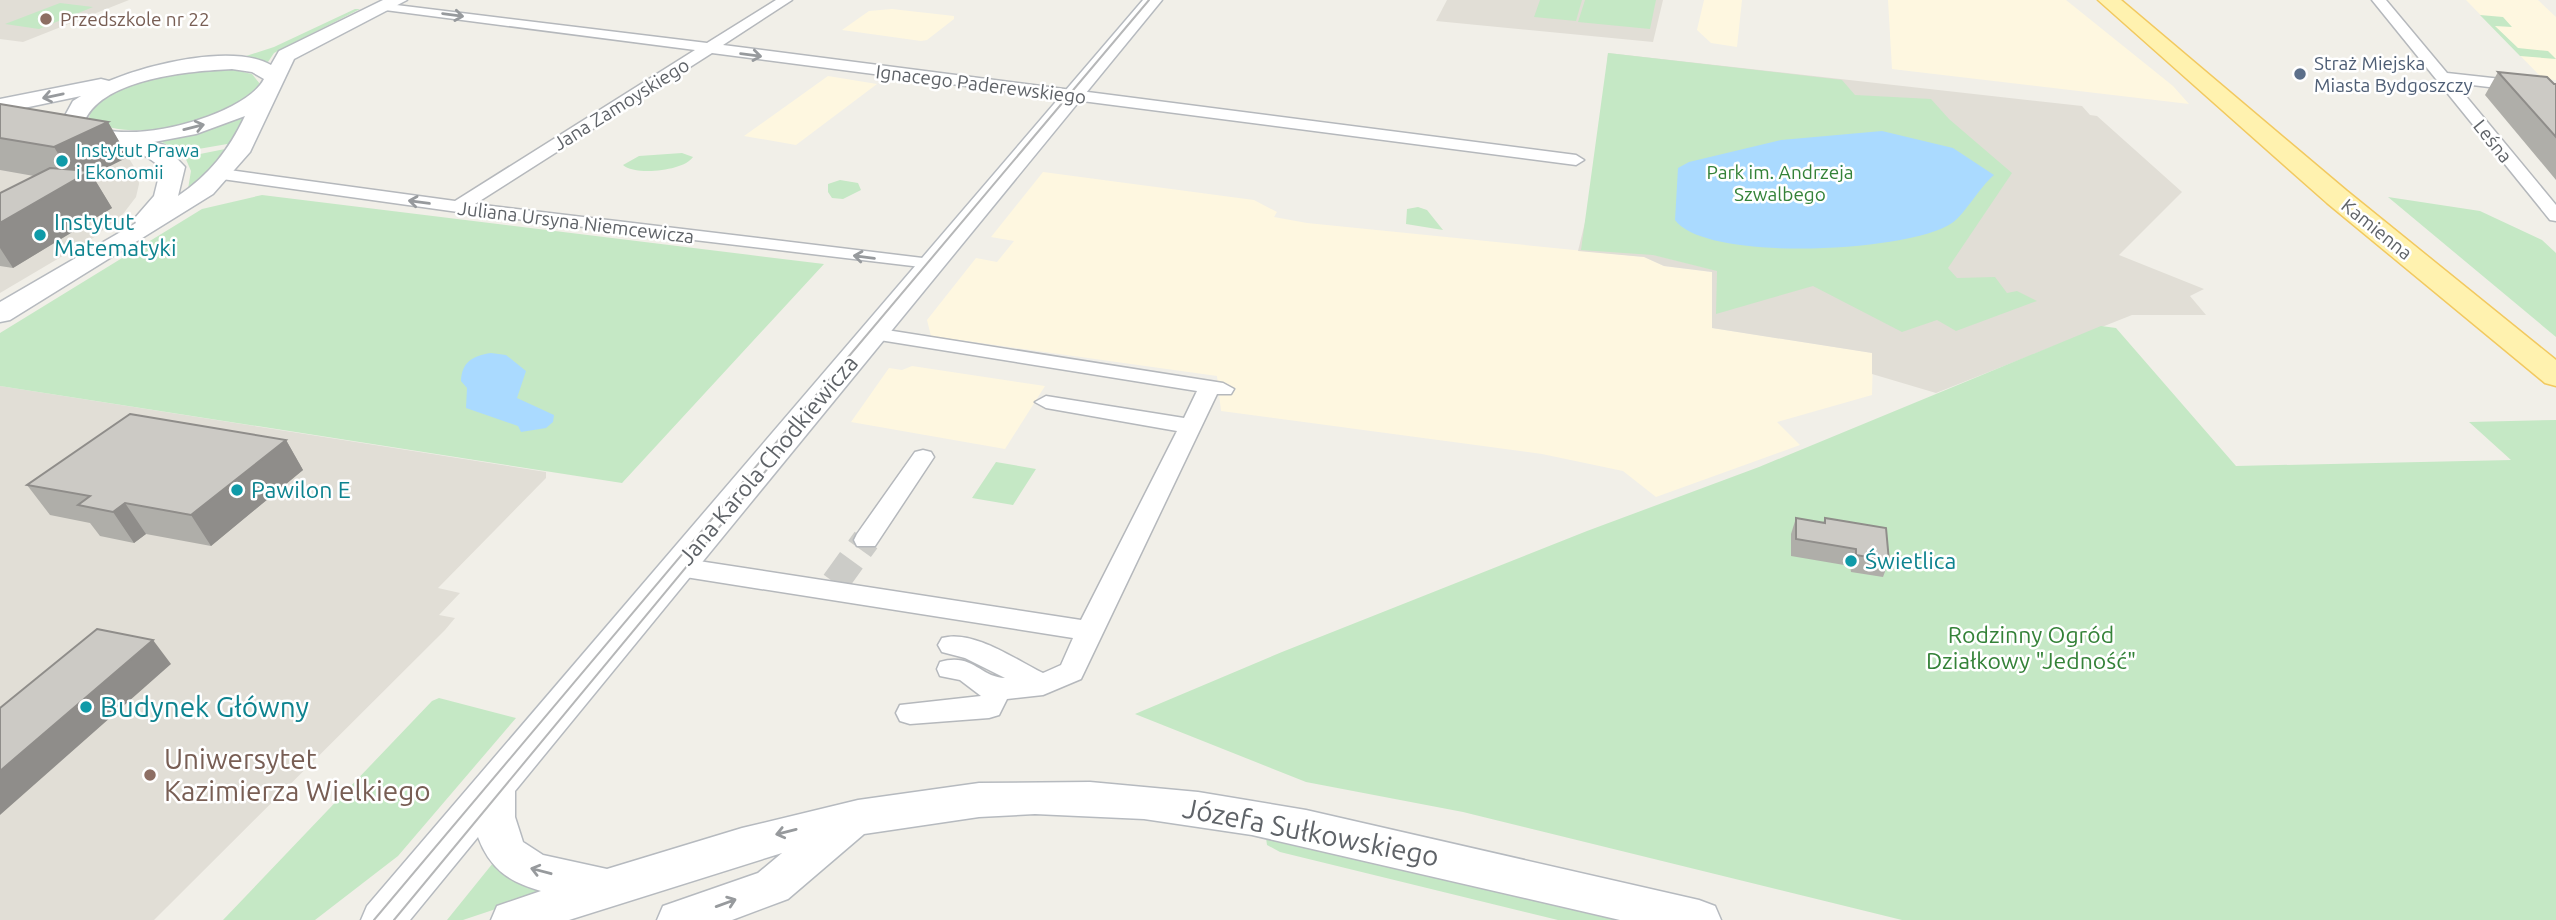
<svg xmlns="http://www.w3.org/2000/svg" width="2556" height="920" viewBox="0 0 2556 920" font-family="Ubuntu,sans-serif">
<rect width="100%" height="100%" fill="#f1efe8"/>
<path fill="#fef7e0" d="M1704,0H1742L1737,47L1711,43L1697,30Z
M1888,0H2066L2173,86L2189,104L1892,69Z
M2466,0H2538L2556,17V80L2543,79Z
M892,9L954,16V19L927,40L921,41L842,30L869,11Z
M828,76L877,84L796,145L744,136Z
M1043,172L1254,200L1277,212L1274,217L1307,223L1644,257L1664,266L1712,272V328L1873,353L1872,395L1777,422L1800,445L1656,497L1623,471L1542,454L1221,411L1217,376L931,336L927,320L976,258L997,262L1014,241L991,237Z
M912,366L1045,386L1005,449L851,422L889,368L902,370Z"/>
<path fill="#e1ded6" d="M0,0H129L23,42L0,39Z
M1447,0H1663L1653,42L1436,21Z
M1608,53L2082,106L2090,115L2097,116L2182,192L2119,255L2204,289L2190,296L2206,315H2132L1936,393L1872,374V353L1712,328V272L1664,266L1644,257L1578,251L1597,173Z
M0,136L128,157L138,173L139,184L136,197L123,214L93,238L0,293Z
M0,386L546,472V478L438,588L460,593L439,615L455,618L445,630L154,920H0Z"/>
<path fill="#c5e8c5" d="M1540,0H1582L1576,21L1534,17Z
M1585,0H1656L1650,29L1578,22Z
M60,3L93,7L39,29L5,24Z
M355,9H360L274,53L268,62L240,58L274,47Z
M2480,15L2503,17L2512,27L2495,26L2518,48L2548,51L2556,59L2520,56Z
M1608,53L1842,80L1855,95L1931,99L1949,119L2012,173L1948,268L1957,278L1995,277L2007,293L2017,291L2037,301L1956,331L1937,320L1902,332L1813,286L1716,314L1717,271L1653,255L1581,250Z
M230,69L252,74L260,84C231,124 133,144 89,120L90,109C129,75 181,73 230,69Z
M245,116L233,143L181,152L158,140Z
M230,148L220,162L188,189L191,171L185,157Z
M682,153L693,157C684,171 635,176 623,165L639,156Z
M840,180L858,183L861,190L843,199L832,198L828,192V184Z
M262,195L824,264L622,483L0,386V333L202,209Z
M2388,197L2480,211L2542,240L2556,253V337Z
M1418,207L1427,210L1443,230L1406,224L1407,209Z
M2101,326L2116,328L2236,466L2511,460L2469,422L2556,420V920H1902L1463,812L1306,782L1135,714L1282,652L1587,531L1759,467Z
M996,462L1036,469L1013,505L972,498Z
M439,698L516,718L398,856L315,920H223L432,701Z
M1266,838L1617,920H1558L1280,852L1267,845Z
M493,863L544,887L543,893L463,920H447Z"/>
<path fill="#aadaff" d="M1882,131L1953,148L1994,175C1978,189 1965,214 1952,223C1911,252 1706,263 1675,220L1678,168L1689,162L1781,140Z
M491,353L506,355L526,371L517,398L554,415L553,422L546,428L521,432L518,426L466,408L467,388L461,381C462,362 472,356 491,353Z"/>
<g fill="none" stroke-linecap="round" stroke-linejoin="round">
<path stroke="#ccccc8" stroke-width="28" stroke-dasharray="28 14" stroke-linecap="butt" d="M835,583L866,540"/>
<defs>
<path id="street" d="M776,0H792L723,45L1576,155L1584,160L1576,165L712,53L475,204L931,259L938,261L940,265L938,269L458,212L222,179L213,174L222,169L455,201L695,50L385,10L380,9V3L707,43Z
M2372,0H2386L2447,73L2556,85V95L2455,83L2556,205V221L2550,220Z
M874,328L1223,383L1234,389L1231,394H1217L1081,679L1043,695L1007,699L999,715L989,718L910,724L900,721L896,713L900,705L981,696L960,680L940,676L937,669L940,662C972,652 980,677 1005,678L965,658L942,652L938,645L942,638C973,629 1016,660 1043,673L1061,665L1073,638L679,576L670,573L667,567L670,561L679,558L1081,620L1177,431L1046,408L1035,402L1046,396L1184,418L1197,391L867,338L864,334L867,330Z
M923,450L931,452L934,457L875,546H857L854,540L857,534L915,452Z"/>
<path id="secondary" d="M383,0H407L294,59L250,152L213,194L10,320L0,322V302L136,223L134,219L154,196L161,168C129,135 46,133 0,136V122L64,125L62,121L73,101L81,96L0,113V99L101,79L109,81C147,65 232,43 271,65L279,51ZM232,69L252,72L264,79C245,117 116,151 85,120C105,78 190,71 232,69ZM245,116C229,150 209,175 178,196L185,167L164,145L154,142L196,134Z
M1143,0H1162L515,791V817L523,842L543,855L607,869L742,828L858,800L979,783L1090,782L1198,792L1306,810L1699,900L1715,906L1721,920H1620L1252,835L1144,819L1035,814L979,817L864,834L788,899L732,920H657L663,906L758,873L782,853L569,920H491L497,906L541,891C509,882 490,869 478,837L410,920H361L367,906Z"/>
<path id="primary" d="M2098,0H2121L2347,191L2556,360V386L2545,383L2327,203Z"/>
</defs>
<use href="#street" stroke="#b5b8bc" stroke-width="3"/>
<use href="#secondary" stroke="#b6babf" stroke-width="3"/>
<use href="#primary" stroke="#f2c960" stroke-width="3"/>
<use href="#street" fill="#fff" fill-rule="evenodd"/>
<use href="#secondary" fill="#fff" fill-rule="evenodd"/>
<use href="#primary" fill="#fff2af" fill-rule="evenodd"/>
<path stroke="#b6b7b8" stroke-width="2" d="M374,920L1149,0
M394,920L788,444"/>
</g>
<path fill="#afaea9" d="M2498,72L2556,84V180L2485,95Z
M0,104L108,122L128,157L92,175L112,208L13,268L0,266V193L34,176L0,170Z
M286,440L303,470L211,546L146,534L134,543L100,536L90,523L50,515L27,485Z
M1796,518L1823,523L1825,518L1889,561L1883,577L1851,572L1850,566L1791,556V534Z"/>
<path fill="#8f8d8a" d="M108,122L128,157L92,175L112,208L13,268L0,248V223L74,180L54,147Z
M286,440L303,470L211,546L191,515Z
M125,503L146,534L134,543L113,512Z
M153,640L171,664L0,815V771Z"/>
<path fill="#cccac5" stroke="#8f8d8a" stroke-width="2" d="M2498,72L2547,77L2554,84H2556V137Z
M0,104L108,122L54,147L0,138Z
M50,168L90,171L0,223V193Z
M130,414L286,440L191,515L125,503L113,512L78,505L90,496L27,485Z
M1796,518L1825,523V518L1886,528L1889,561L1856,555V549L1796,539Z
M97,629L153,640L0,771V708Z"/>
<defs><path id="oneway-shaft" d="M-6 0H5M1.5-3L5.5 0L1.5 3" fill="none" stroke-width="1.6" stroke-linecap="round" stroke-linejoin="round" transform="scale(1.75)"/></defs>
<g stroke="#979a9d">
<use href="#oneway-shaft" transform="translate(453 15) rotate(8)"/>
<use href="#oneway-shaft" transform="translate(751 55) rotate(7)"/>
<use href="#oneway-shaft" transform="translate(53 96) rotate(168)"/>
<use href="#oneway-shaft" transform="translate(194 127) rotate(-14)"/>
<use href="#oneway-shaft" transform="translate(419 202) rotate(-172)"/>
<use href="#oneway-shaft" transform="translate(864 257) rotate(-173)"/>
<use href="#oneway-shaft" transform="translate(786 832) rotate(166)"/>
<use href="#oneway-shaft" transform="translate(541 871) rotate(-165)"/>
<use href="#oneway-shaft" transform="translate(726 903) rotate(-20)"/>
</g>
<g fill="#8d6e63" stroke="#fff" stroke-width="2.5">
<circle cx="46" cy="19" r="7"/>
<circle cx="150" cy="775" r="7"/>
</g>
<circle fill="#5c6f8a" stroke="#fff" stroke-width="2.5" cx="2300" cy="74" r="7"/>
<g fill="#0f9aa8" stroke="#fff" stroke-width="2.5">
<circle cx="62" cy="161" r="7"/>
<circle cx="40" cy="235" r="7"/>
<circle cx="237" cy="490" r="7"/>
<circle cx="1851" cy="561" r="7"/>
<circle cx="86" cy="707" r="7"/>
</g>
<g text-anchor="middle" stroke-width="5" stroke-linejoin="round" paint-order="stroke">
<g font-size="19" fill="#785e54" stroke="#fff" text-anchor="start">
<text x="60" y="26">Przedszkole nr 22</text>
</g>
<g font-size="19" fill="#4e5e75" stroke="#fff" text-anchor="start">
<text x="2314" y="70">Straż Miejska<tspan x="2314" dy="22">Miasta Bydgoszczy</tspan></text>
</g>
<g font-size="19" fill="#5f6368" stroke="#fff">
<text transform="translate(981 84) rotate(7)" y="7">Ignacego Paderewskiego</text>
<text transform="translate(621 104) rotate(-32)" y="7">Jana Zamoyskiego</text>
<text transform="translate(2493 141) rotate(51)" y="7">Leśna</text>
<text transform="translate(576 222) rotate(7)" y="7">Juliana Ursyna Niemcewicza</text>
<text transform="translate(2377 229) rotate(39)" y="7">Kamienna</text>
</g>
<g font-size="19" fill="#0d838f" stroke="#fff" text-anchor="start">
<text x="76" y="157">Instytut Prawa<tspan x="76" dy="22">i Ekonomii</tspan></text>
</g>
<g font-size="19" fill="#348238" stroke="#fff">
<text x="1780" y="179">Park im. Andrzeja<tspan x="1780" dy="22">Szwalbego</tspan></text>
</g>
<g font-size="23" fill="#0d838f" stroke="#fff" text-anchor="start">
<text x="54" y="230">Instytut<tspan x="54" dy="26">Matematyki</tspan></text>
<text x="251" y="498">Pawilon E</text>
<text x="1865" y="569">Świetlica</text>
</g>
<g font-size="23" fill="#5f6368" stroke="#fff">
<text transform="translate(768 460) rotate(-50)" y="8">Jana Karola Chodkiewicza</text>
</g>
<g font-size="23" fill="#348238" stroke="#fff">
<text x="2031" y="643">Rodzinny Ogród<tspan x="2031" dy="26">Działkowy "Jedność"</tspan></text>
</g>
<g font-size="28" fill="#0d838f" stroke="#fff" text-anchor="start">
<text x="100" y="717">Budynek Główny</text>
</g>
<g font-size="28" fill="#785e54" stroke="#fff" text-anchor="start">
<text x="164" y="769">Uniwersytet<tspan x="164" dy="32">Kazimierza Wielkiego</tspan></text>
</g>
<g font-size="28" fill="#5f6368" stroke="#fff">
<text transform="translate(1311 832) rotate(11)" y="10">Józefa Sułkowskiego</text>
</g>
</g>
</svg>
